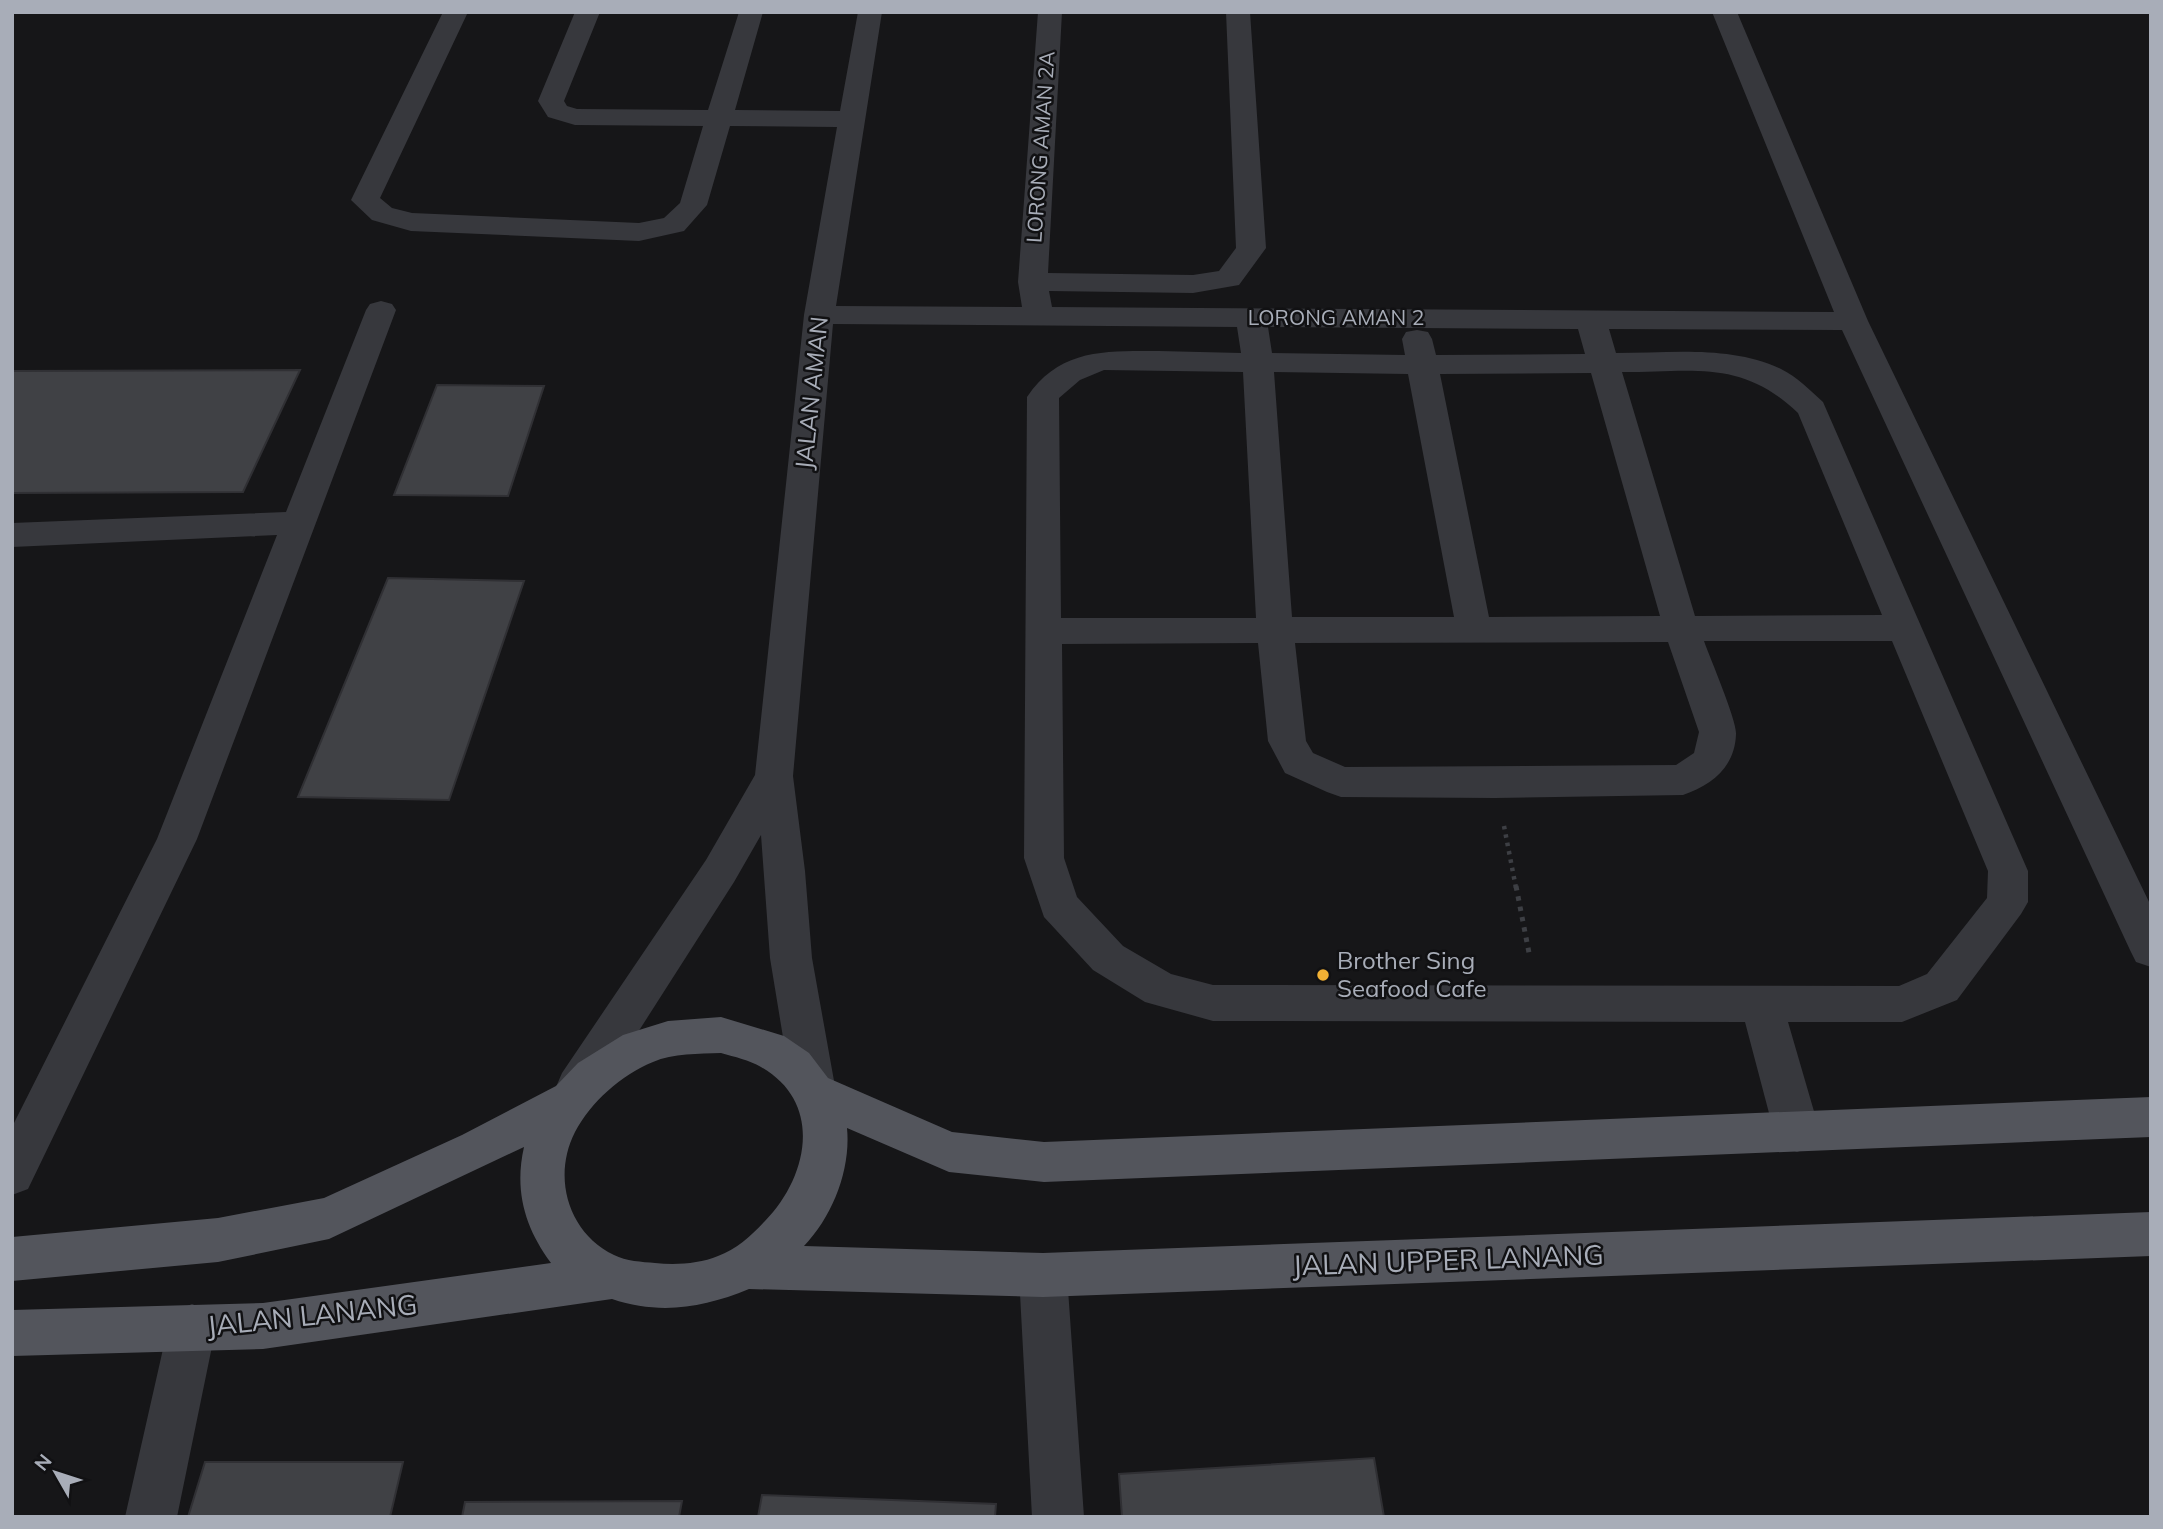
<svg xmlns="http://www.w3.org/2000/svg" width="2163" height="1529" viewBox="0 0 2163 1529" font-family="Mulish,sans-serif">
<rect width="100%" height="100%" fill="#161618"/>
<path fill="#404145" stroke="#303034" stroke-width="2" d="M300,370L243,492L12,493V371Z
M437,385L544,386L508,496L394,495Z
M388,578L524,581L449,800L298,797Z
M1374,1458L1384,1517H1122L1119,1474Z
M205,1462H403L390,1517H188Z
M762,1495L996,1504L995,1517H758Z
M682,1501L679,1517H462L465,1502Z"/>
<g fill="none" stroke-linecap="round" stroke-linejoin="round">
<path stroke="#3d3f44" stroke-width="4.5" stroke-dasharray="3.5 5" stroke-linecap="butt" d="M1504,826L1516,888"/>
<path stroke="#3d3f44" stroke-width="5" stroke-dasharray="4.5 6" stroke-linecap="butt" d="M1516,886L1530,958"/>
<path fill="#37383d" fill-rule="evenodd" d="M443,12H468L380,198L392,208L412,213L639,223L664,218L680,203L703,126L575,125L548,117L538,101L575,12H600L564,101L567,106L577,109L708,110L739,12H763L735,110L840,111L858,12H882L836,306L1022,307L1018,282L1038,12H1062L1048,273L1193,275L1219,271L1236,248L1226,12H1250L1266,248L1239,285L1193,293L1049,291L1052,307L1834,312L1712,12H1737L1868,321L2151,906V967L2136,962L2130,950L1842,330L1609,329L1616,353C1670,353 1731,345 1781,369C1797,377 1810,390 1823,402L2028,871V902L2021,914L1957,1000L1902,1022H1788L1820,1132L1813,1146L1797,1152L1781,1146L1774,1132L1745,1022L1213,1021L1145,1002L1093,970L1044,917L1024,858L1027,397C1060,348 1106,351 1159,351C1186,352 1213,352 1241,353L1237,327L833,324L793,776L805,871L812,958L836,1092L830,1106L814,1111L798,1106L792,1092L770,958L761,835L734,882L594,1101L578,1106L562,1101L556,1087L562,1073L706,860L755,775L804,315L837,127L730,126L707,205L684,231L639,241L411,231L372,220L351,200ZM1268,327L1578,329L1585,354L1436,355L1432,339L1428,332L1417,330L1406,332L1402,339L1405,355L1272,353ZM1104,370L1243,372L1256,618H1061L1059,398L1080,380ZM1274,372L1408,374L1454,617H1292ZM1622,372C1694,372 1742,359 1798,413L1882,615L1695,616ZM1591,373L1660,616L1489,617L1440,374ZM1704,641H1892L1988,871L1987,898L1927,974L1899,986L1213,985L1171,974L1123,946L1077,897L1064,858L1062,644L1258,643L1268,741L1285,773L1327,792L1341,797L1495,798L1683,795C1712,785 1735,767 1736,734C1737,721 1710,658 1704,641ZM1668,642L1699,732L1694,753L1676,765L1345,767L1313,753L1306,741L1295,643Z
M381,301L392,304L396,310L197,839L28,1189L12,1195V1127L157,839L277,535L12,547V523L286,512L366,310L370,304Z
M1043,1253L1060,1259L1067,1275L1084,1517H1032L1019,1275L1026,1259Z
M192,1304L209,1311L216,1327L177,1517H125L168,1327L175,1311Z"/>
<path fill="#53555c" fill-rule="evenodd" d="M721,1017L784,1036L809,1053L828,1078L952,1132L1044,1142L2151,1097V1137L1044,1182L949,1172L847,1128C851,1169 833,1216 804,1246L1043,1253L2151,1212V1256L1043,1297L749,1289C703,1308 660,1315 612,1299L263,1349L12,1356V1310L263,1303L551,1263C525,1228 514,1191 524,1147L329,1239L218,1262L12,1281V1237L218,1218L324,1198L462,1135L556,1086L578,1063L623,1035L668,1021ZM721,1053C735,1057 749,1060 761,1067C824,1103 808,1177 765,1221C752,1235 736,1250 718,1256C699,1264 675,1265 655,1263C642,1262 626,1261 614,1255C568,1233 552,1177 575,1132C591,1102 621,1075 653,1062C673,1053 699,1054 721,1053Z"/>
</g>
<circle fill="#f2b134" stroke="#111113" stroke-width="2.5" cx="1323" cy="975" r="7"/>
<g text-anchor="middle" stroke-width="5" stroke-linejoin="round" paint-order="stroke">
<g font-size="21" fill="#a8adb8" stroke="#111113">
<text transform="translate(1041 147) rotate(-86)" y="7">LORONG AMAN 2A</text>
<text x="1336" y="325">LORONG AMAN 2</text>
</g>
<g font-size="24" fill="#a8adb8" stroke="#111113">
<text transform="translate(812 393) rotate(-84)" y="8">JALAN AMAN</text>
</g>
<g font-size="24" fill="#a8adb8" stroke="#111113" text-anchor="start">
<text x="1337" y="969">Brother Sing<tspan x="1337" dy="28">Seafood Cafe</tspan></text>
</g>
<g font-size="28" fill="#a8adb8" stroke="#111113">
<text transform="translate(1448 1260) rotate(-2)" y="10">JALAN UPPER LANANG</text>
<text transform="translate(312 1315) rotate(-6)" y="10">JALAN LANANG</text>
</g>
</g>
<rect width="2163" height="1529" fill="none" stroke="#a8adb8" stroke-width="28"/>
<g transform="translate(56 1473) rotate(309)" stroke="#111113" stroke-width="5" paint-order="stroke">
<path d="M0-5L12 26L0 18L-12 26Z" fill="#a8adb8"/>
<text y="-10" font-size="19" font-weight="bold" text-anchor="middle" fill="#a8adb8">N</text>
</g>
</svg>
